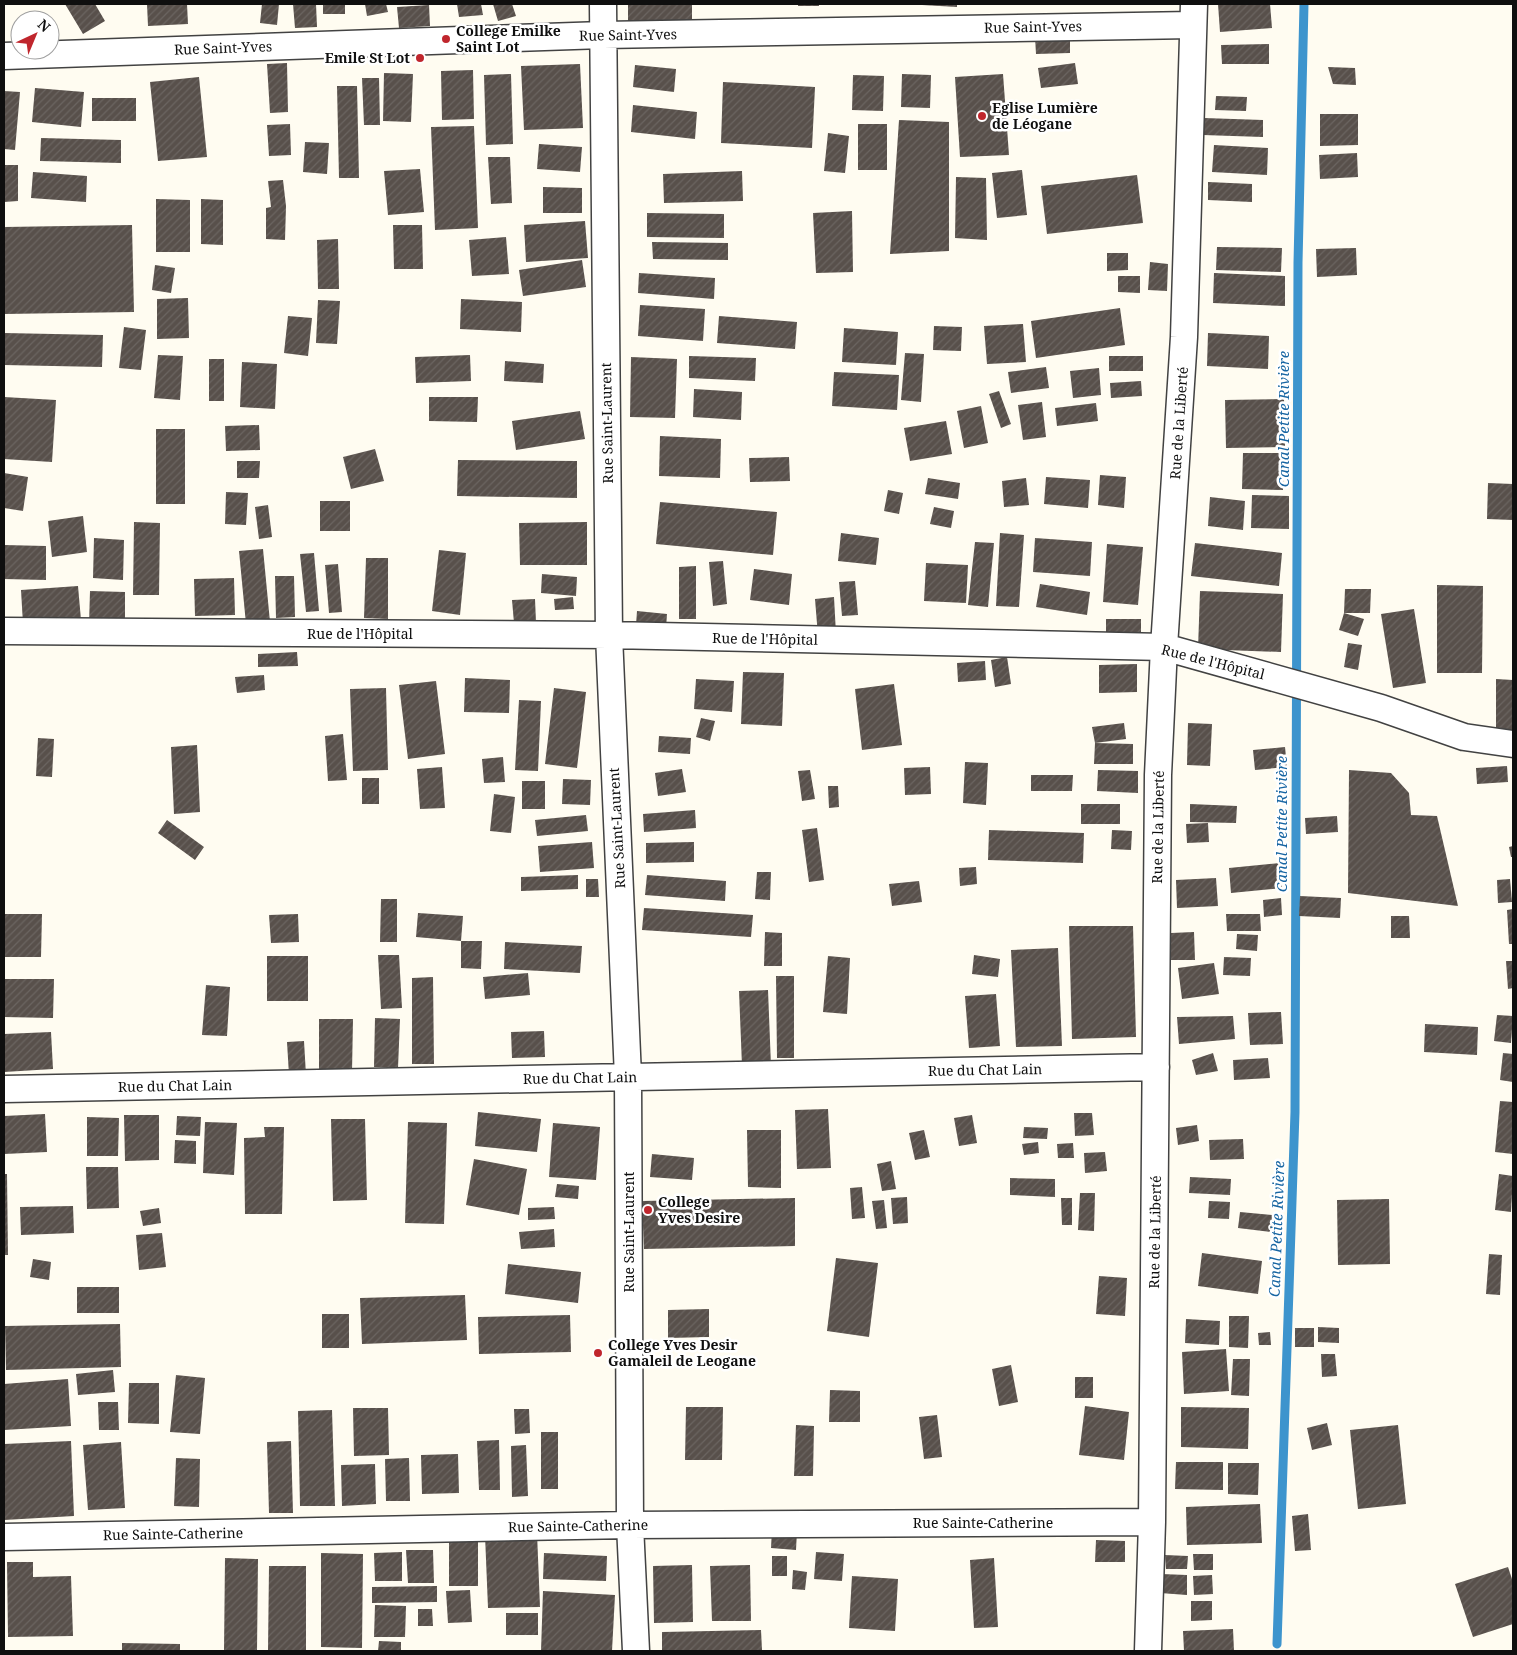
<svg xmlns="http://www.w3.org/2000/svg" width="1517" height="1655" viewBox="0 0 1517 1655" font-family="'Noto Serif',serif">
<defs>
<pattern id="building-hatch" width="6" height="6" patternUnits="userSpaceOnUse" patternTransform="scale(1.25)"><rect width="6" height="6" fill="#58504b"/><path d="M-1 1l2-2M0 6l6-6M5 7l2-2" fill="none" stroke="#6b6561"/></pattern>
</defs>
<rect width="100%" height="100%" fill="#fffcf1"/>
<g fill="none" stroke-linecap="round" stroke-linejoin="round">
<path stroke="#3d94cd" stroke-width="9" d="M1277,1644L1295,1112L1298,263L1304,4"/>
</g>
<path fill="url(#building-hatch)" d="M65,4H95L105,21L83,34Z
M147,4H187L188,24L148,26Z
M262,4H279L277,25L260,23Z
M293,4H316L317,27L295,28Z
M323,4H345V14H323Z
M365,4H386L388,12L367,16Z
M457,4H481L483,15L459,17Z
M493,4H512L516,16L498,21Z
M628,4H692V22L628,23Z
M798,4H819V6H798Z
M922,4H957V7L922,5Z
M1218,4H1270L1272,28L1220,32Z
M429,5L430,26L399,28L397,7Z
M1070,36V53L1036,54L1035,37Z
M1269,44V64H1222L1221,45Z
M287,63L288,112L270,113L267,64Z
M1075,63L1078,84L1041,88L1038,68Z
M580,64L583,128L524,130L521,66Z
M635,65L676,69L674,92L633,87Z
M1328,67L1355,68L1356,85L1333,84Z
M473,70L474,119L442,120L441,71Z
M384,73L413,74L411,122L383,121Z
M511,74L513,144L486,145L484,75Z
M902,74L931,75L930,108L901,107Z
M1003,74L1009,155L960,157L955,77Z
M853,75L884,76L883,111L852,110Z
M199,77L207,157L158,161L150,82Z
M362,78H379L380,125H364Z
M723,82L815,87L812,148L721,143Z
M337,86H357L359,178H339Z
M35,88L84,92L81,127L32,122Z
M4,91L20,92L15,150L4,149Z
M1216,96L1247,97L1246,111L1215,110Z
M92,98H136V121H92Z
M633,105L697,112L695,139L631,132Z
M1320,114H1358V145L1320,146Z
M1204,118L1263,120V137L1203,135Z
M899,120L949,122V251L890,254Z
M290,124L291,155L269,156L267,125Z
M858,124H887V170H858Z
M474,126L478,228L435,230L431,127Z
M828,133L849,136L845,173L824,171Z
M41,138L121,140V163L40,161Z
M305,142L329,143L327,174L303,172Z
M539,144L582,147L580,172L537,169Z
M1214,145L1268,148L1267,175L1212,172Z
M1357,153L1358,177L1320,179L1319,155Z
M488,157H510L512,203L491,204Z
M4,165H18V201L4,202Z
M420,169L424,212L388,215L384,171Z
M1022,170L1027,215L997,218L992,173Z
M742,171L743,201L664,203L663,174Z
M33,172L87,176L86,202L31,198Z
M1137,175L1143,223L1047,234L1041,186Z
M956,177L986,178L987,240L955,238Z
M283,180L286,206L285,240L266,239V208L271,207L268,181Z
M1208,182L1252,184V202L1208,200Z
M543,187L582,188V213H543Z
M156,199L190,200V252H156Z
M201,199L223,200V245L201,244Z
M852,211L853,272L816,273L813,213Z
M647,213L724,214V238L647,237Z
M585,221L588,258L526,262L524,225Z
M132,225L134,312L4,314V227Z
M393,225H422L423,269H394Z
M506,237L509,274L472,276L469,240Z
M338,239L339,289H318L317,240Z
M652,242L728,243V260L653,259Z
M1217,247L1282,248L1281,272L1216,270Z
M1356,248L1357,275L1317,277L1316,249Z
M1107,253H1128V270L1107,271Z
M582,260L586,287L523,296L519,270Z
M1150,262L1168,264L1167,291L1148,290Z
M155,265L175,268L171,293L152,290Z
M639,273L715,278L714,299L638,293Z
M1214,273L1285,276V306L1213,303Z
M1118,276H1140V293L1118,292Z
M188,298L189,338L157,339V299Z
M461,299L522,302L521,332L460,329Z
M318,300L340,301L337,344L316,343Z
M640,305L705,309L703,341L638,336Z
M1120,308L1125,345L1036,358L1031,321Z
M288,316L312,318L308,356L284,353Z
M719,316L797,322L795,349L717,343Z
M1023,324L1026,362L987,364L984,326Z
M934,326L962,327L961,351L933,350Z
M124,327L146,330L141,370L119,368Z
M844,328L898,332L896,365L842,362Z
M4,333L103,335L102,367L4,365Z
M1208,333L1269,336L1268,369L1207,366Z
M905,353L924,354L921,402L901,400Z
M158,355L183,356L180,400L154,398Z
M470,355L471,381L416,383L415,357Z
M689,356L756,358L755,381L689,378Z
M1109,356H1143V371H1109Z
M631,357L677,359L675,418L630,417Z
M209,359H224V401H209Z
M505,361L544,364L543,383L504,381Z
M242,362L277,364L275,409L240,407Z
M1046,367L1049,388L1011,393L1008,372Z
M1099,368L1101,395L1073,398L1070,371Z
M834,372L899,375L897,410L832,406Z
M1141,381L1142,396L1111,398L1110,383Z
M694,389L742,392L741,420L693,417Z
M999,391L1011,424L1001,428L989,394Z
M4,397L56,400L52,462L4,459Z
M429,397H478L477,422L429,421Z
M1284,399L1285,447L1226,448L1225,400Z
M1042,402L1046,437L1023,440L1018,405Z
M1096,403L1098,421L1057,426L1055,408Z
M981,406L988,443L964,448L957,411Z
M580,411L585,439L516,450L512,421Z
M946,421L952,454L910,461L904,428Z
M259,425L260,450L226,451L225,426Z
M156,429H185V504H156Z
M660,436L721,439L720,478L659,476Z
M375,449L384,481L351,489L343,457Z
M1243,453H1284L1283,490L1242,489Z
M789,457L790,481L750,482L749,458Z
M458,460L577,461V498L457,496Z
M237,461H260L259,478H237Z
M4,473L28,477L23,511L4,508Z
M1100,475L1126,477L1124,508L1098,505Z
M1046,477L1090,480L1088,508L1044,504Z
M928,478L960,483L958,499L925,494Z
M1026,478L1029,505L1004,507L1002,481Z
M1488,483L1513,484V520L1487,519Z
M888,490L903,493L899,514L884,511Z
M226,492L248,493L246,525L225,524Z
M1252,495L1289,496V529L1251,528Z
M1210,497L1245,501L1243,530L1208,526Z
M320,501H350V531H320Z
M660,502L777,512L773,555L656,544Z
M268,505L272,537L259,539L255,507Z
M934,507L954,511L951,528L930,524Z
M83,516L87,552L52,557L48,521Z
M134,522L160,523L159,595H133Z
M587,522V565H520L519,523Z
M841,533L879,538L876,565L838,561Z
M1000,533L1024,535L1019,607L996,606Z
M94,538L124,540L123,580L93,578Z
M1035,538L1092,542L1090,576L1033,572Z
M975,542L994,543L988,607L968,605Z
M1195,543L1282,553L1279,586L1191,576Z
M1107,544L1143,547L1138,605L1103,602Z
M4,545L46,546V580L4,579Z
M263,549L270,622L246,624L239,551Z
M439,550L466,553L460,615L432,611Z
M314,553L319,611L306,612L300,554Z
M366,558H388V619L364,618Z
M723,561L727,604L713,606L709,562Z
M926,563L968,565L966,603L924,601Z
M338,564L342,612L329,613L325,565Z
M696,566V619H679V567Z
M754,569L792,574L789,605L750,600Z
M542,574L577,577L576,596L541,593Z
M275,576H294L295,617L276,618Z
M234,578L235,615L195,616L194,579Z
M855,581L858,615L842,616L839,582Z
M1040,584L1090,592L1087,615L1036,607Z
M1437,585L1483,586L1482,673H1437Z
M78,586L81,620L23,624L21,590Z
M1345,589H1371L1370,613H1344Z
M90,591L125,592V624H89Z
M1200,591L1283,594L1281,652L1198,649Z
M573,597L574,609L555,610L554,599Z
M834,597L836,634L818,636L815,599Z
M535,599L536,622L514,623L512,600Z
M1414,609L1426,683L1393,688L1381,614Z
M637,611L667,614L666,628L636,625Z
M1344,613L1364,619L1358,636L1339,630Z
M1106,619H1141V638H1106Z
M1348,643L1362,645L1358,670L1344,667Z
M297,652L298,666L258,667V654Z
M1007,657L1011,684L995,687L991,660Z
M985,661L986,680L958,682L957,663Z
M1137,664V692L1099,693V665Z
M743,672L784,673L782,726L741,724Z
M264,675L265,690L237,693L235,677Z
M465,678L510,680L509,713L464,712Z
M696,679L734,681L732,712L694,709Z
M1496,679L1513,680V741H1496Z
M436,681L445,754L408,759L399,685Z
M894,684L902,745L862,750L855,689Z
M386,688L388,770L353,771L350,689Z
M554,688L586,692L577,768L545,764Z
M519,700L541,701L538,771L515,770Z
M701,718L715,721L710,741L696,737Z
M1124,723L1126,739L1095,743L1092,727Z
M1188,723L1212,724L1210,766L1187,765Z
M343,734L347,780L328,781L325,736Z
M659,736L691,738L690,754L658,752Z
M38,738L54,739L52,777L36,776Z
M1095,743L1133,744V764H1094Z
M197,745L200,812L174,814L171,747Z
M1285,747L1287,767L1255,770L1253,750Z
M503,757L505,782L484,783L482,759Z
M965,762L988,763L986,805L963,803Z
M1507,766L1508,782L1477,784L1476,768Z
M442,767L445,808L420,809L417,769Z
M930,767L931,794L905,795L904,768Z
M682,769L686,792L658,796L655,773Z
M810,770L815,799L802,801L798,771Z
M1098,770L1138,771V793L1097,791Z
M1349,770L1391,773L1409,793L1411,815L1437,816L1458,906L1348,893Z
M1031,775H1073L1072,791H1031Z
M362,778H379V804H362Z
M563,779L591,780L590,805L562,804Z
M522,781H545V809H522Z
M828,786H838L839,807L829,808Z
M494,794L515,797L511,833L490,831Z
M1081,804H1120V824H1081Z
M1190,804L1237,806L1236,823L1190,822Z
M695,810L696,828L644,832L643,814Z
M586,815L588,831L537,836L535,820Z
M1337,816L1338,832L1306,834L1305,818Z
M167,820L204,847L195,860L158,833Z
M1208,823L1209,842L1187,843L1186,824Z
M817,828L824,880L809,882L802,830Z
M989,830L1084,833L1083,863L988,860Z
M1112,830L1132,831L1131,850L1111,849Z
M592,842L594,868L540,872L538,846Z
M694,842V862L646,863V843Z
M1513,846V857H1511L1509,847Z
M1280,863L1282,888L1231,893L1229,868Z
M976,867L977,884L960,886L959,868Z
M757,872H771L770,900L755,899Z
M578,875V889L521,891V877Z
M647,875L726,881L725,901L645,895Z
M1216,878L1218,906L1177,908L1176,880Z
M586,879H598L599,897H586Z
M1510,879L1512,902L1498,903L1497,880Z
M919,881L922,902L892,906L889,884Z
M1300,896L1341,898L1340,918L1299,916Z
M1281,898L1282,915L1264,917L1263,900Z
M381,899H397V942H380Z
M644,908L753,915L751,937L642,930Z
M1513,909V944H1509L1507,910Z
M418,913L463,916L461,941L416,937Z
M4,914H42L41,957H4Z
M298,914L299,942L271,943L269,915Z
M1226,914H1260L1261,931H1227Z
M1391,916H1409L1410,938H1391Z
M1069,926H1133L1136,1037L1072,1039Z
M765,932L782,933V966H764Z
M1194,932L1195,960H1171V933Z
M1237,934L1258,935L1257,951L1236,949Z
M461,941H482L481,969L461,968Z
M505,942L582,946L580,973L504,969Z
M1058,948L1062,1046L1016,1047L1011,950Z
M378,955H399L402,1008L381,1009Z
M974,955L1000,959L998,977L972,974Z
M267,956H308V1001H267Z
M828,956L850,958L847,1014L823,1012Z
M1224,957L1251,958L1250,976L1223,975Z
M1506,961H1513V988L1508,989Z
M1214,963L1219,994L1182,999L1178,968Z
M528,973L530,995L485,999L483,977Z
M776,976H794V1058H777Z
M433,977L434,1064H412V978Z
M4,979H54L53,1018L4,1017Z
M206,985L230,987L227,1036L202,1035Z
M768,990L771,1066H742L739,991Z
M996,994L1000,1046L969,1048L965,996Z
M1281,1012L1283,1044L1250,1045L1248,1013Z
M1497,1015L1513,1016L1511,1043L1494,1041Z
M1233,1016L1235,1039L1179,1044L1177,1017Z
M375,1018L400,1019L398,1068L374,1067Z
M319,1019H353L352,1072H319Z
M1425,1024L1478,1027L1477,1055L1424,1052Z
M544,1031L545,1057L512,1058L511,1032Z
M51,1032L53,1069L4,1072V1034Z
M304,1041L306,1075H289L287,1042Z
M1213,1053L1218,1071L1196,1075L1192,1060Z
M1503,1053L1513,1054V1082L1500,1080Z
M1268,1058L1270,1078L1234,1080L1233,1060Z
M1500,1101L1513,1102V1154L1495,1152Z
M828,1109L831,1168L797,1169L795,1110Z
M478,1112L541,1119L537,1152L475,1146Z
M1074,1113H1092L1094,1135L1075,1136Z
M45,1114L47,1152L4,1154V1116Z
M124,1115H159V1160L125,1161Z
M972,1115L977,1143L959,1146L954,1118Z
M177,1116L201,1117L200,1136L176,1135Z
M87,1117L119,1118L118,1156H87Z
M331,1119H365L367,1200L333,1201Z
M205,1122L237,1123L234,1175L203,1173Z
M408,1122L447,1123L444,1224L405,1223Z
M553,1123L600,1127L596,1180L549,1177Z
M1197,1125L1199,1141L1178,1145L1176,1128Z
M264,1127H284L282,1214H245L244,1138L265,1137Z
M1024,1127L1048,1128L1047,1139L1023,1138Z
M747,1130H781V1188L748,1187Z
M924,1130L930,1157L915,1160L909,1133Z
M1243,1139L1244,1159L1210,1160L1209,1140Z
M175,1140L196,1141V1164L174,1163Z
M1038,1142L1039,1153L1024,1155L1022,1144Z
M1073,1143L1074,1158H1058L1057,1144Z
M1105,1152L1107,1171L1085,1173L1084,1153Z
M652,1154L694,1158L692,1180L650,1177Z
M474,1159L527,1169L519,1215L466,1205Z
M891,1161L896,1189L882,1191L877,1164Z
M86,1167H118L119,1208L87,1209Z
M4,1174H7L8,1255H4Z
M1499,1174L1513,1176L1511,1212L1495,1210Z
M1190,1177L1231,1179L1230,1195L1189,1193Z
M1010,1178L1055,1179V1197L1010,1195Z
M557,1184L579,1186L578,1199L555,1197Z
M862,1187L865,1218L852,1219L850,1188Z
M1080,1193H1095L1094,1231L1078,1230Z
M907,1197L908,1223L893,1224L891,1198Z
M795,1198V1246L644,1249L642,1201Z
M1061,1198H1072V1225H1062Z
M1389,1199L1390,1264L1338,1265L1337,1200Z
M884,1200L887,1228L876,1229L872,1201Z
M1209,1201L1230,1202L1229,1219L1208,1218Z
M73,1206L74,1233L21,1235L20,1207Z
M554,1207L555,1219L528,1220V1208Z
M159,1208L161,1223L143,1226L140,1211Z
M1240,1212L1272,1215L1271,1232L1238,1228Z
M554,1229L555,1247L521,1249L519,1232Z
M162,1233L166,1267L139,1270L136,1235Z
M1202,1253L1262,1261L1258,1294L1198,1286Z
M1489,1254L1502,1255L1500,1295L1486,1294Z
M836,1258L878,1263L869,1337L827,1331Z
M33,1259L51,1262L49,1280L30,1277Z
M508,1264L581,1272L578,1303L505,1294Z
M1099,1276L1127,1278L1125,1316L1096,1314Z
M77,1287H119V1313H77Z
M465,1295L467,1340L362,1344L360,1298Z
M709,1309V1337L668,1338V1310Z
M322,1314H349V1348H322Z
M570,1315L571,1352L479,1354L478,1317Z
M1229,1316H1249L1248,1348L1229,1347Z
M1186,1319L1220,1321L1219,1345L1185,1343Z
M120,1324L121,1367L6,1370L5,1326Z
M1318,1327L1339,1328V1343L1318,1342Z
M1295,1328H1314V1347H1295Z
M1270,1332L1271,1345H1259L1258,1333Z
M1226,1349L1229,1391L1184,1394L1182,1352Z
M1321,1354H1335L1337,1376L1322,1377Z
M1233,1359H1250L1249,1396L1231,1395Z
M1011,1365L1018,1402L999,1406L992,1369Z
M113,1370L115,1392L78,1395L76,1374Z
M176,1375L205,1378L200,1434L170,1432Z
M1075,1377H1093V1398H1075Z
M68,1379L71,1426L4,1430V1384Z
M129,1383H159V1424L128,1423Z
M830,1390L860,1391V1422H829Z
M98,1402H118L119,1430H99Z
M1085,1406L1129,1412L1124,1460L1079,1455Z
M686,1407H723L722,1460H685Z
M1181,1407L1249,1408L1248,1449L1181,1447Z
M353,1408H388L389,1455L354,1456Z
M514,1409H529L530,1433L515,1434Z
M332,1410L335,1506H300L298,1411Z
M937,1415L942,1457L924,1459L919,1417Z
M1327,1423L1332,1445L1312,1450L1307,1428Z
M796,1425L814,1426L813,1476H794Z
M1398,1425L1406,1504L1358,1509L1350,1430Z
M541,1432H558V1489H541Z
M499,1440L500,1490H479L477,1441Z
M71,1441L74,1516L4,1520V1444Z
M291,1441L293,1513H269L267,1442Z
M121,1442L125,1508L88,1510L83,1445Z
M526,1445L528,1496L512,1497L511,1446Z
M458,1454L459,1493L422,1494L421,1455Z
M176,1458L200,1459L199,1507L174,1506Z
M409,1458L410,1501H386L385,1459Z
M1176,1462H1223V1490L1175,1489Z
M1228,1463H1259L1258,1495L1228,1494Z
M375,1464L376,1504L342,1506L341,1465Z
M1260,1504L1262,1543L1187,1545L1186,1507Z
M1308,1514L1311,1550L1295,1551L1292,1516Z
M772,1529L797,1531L796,1550L771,1548Z
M537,1533L540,1607L488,1608L485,1535Z
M1096,1540L1125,1541V1562H1095Z
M449,1541H478V1586H449Z
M406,1550H433L434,1583H408Z
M402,1552V1581H375L374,1553Z
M816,1552L844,1554L842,1581L814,1579Z
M321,1553L363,1554L362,1648L321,1647Z
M544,1553L607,1556L606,1581L543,1579Z
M1193,1554H1213V1570H1194Z
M1165,1555L1188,1556L1187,1569H1166Z
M772,1556H787V1576H772Z
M225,1558L258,1559L257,1651H224Z
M994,1558L998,1627L974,1628L970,1560Z
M7,1562H33V1577L71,1576L73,1636L8,1637Z
M692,1565L693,1622L654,1623L653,1566Z
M750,1565L751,1621H712L710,1566Z
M269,1566H306V1651H268Z
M1508,1567L1513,1582V1624L1473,1637L1455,1584Z
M793,1570L807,1572L805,1590L792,1589Z
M1161,1574L1187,1575V1595L1160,1593Z
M1212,1575L1213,1594L1194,1595L1193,1576Z
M852,1576L898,1579L895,1631L849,1628Z
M437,1586V1602L372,1603V1587Z
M470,1590L472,1622L448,1623L446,1591Z
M543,1591L615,1595L612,1651H541Z
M1191,1601H1212V1620L1191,1621Z
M375,1605L406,1606L405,1637H374Z
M418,1609H432L433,1626H418Z
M506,1613H538V1635H506Z
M1233,1629L1234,1651H1184L1183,1631Z
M761,1630L762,1650L662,1651V1632Z
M379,1641L401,1642V1651H378Z
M122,1643L180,1644V1651H122Z"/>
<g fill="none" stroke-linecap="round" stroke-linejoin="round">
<defs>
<path id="street" d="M603,4L609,635L628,1077L630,1525L636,1651
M4,56L603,35L1192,25
M4,631L609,635L1164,647L1381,708L1464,737L1513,744
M4,1089L1156,1067
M4,1537L630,1525L1152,1522
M1148,1651L1152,1522L1158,775L1164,647L1184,337L1194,4"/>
</defs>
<use href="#street" stroke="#424242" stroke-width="29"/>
<use href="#street" stroke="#fff" stroke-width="26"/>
</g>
<g fill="#c0262d" stroke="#fff" stroke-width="2">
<circle cx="446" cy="39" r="5"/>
<circle cx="420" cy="58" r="5"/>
<circle cx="982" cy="116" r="5"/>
<circle cx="648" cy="1210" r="5"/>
<circle cx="598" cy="1353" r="5"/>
</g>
<g text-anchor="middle" stroke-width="5" stroke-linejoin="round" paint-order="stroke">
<g font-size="14" fill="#0f0f0f" stroke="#fff">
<text transform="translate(1033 27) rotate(-1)" y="5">Rue Saint-Yves</text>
<text transform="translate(628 35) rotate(-1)" y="5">Rue Saint-Yves</text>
<text transform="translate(223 48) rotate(-2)" y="5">Rue Saint-Yves</text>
<text transform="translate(607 423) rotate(-91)" y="5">Rue Saint-Laurent</text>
<text transform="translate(1179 423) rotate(-86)" y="5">Rue de la Liberté</text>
<text x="360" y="639">Rue de l'Hôpital</text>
<text transform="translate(765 639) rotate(1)" y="5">Rue de l'Hôpital</text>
<text transform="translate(1213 662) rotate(14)" y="5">Rue de l'Hôpital</text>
<text transform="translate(1158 827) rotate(-89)" y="5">Rue de la Liberté</text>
<text transform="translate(617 828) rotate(-93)" y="5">Rue Saint-Laurent</text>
<text transform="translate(985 1070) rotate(-1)" y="5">Rue du Chat Lain</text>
<text transform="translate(580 1078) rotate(-1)" y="5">Rue du Chat Lain</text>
<text transform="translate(175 1086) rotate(-1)" y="5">Rue du Chat Lain</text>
<text transform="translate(629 1232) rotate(-90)" y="5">Rue Saint-Laurent</text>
<text transform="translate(1155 1232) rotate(-89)" y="5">Rue de la Liberté</text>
<text x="983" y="1528">Rue Sainte-Catherine</text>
<text transform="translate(578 1526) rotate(-1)" y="5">Rue Sainte-Catherine</text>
<text transform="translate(173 1534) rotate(-1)" y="5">Rue Sainte-Catherine</text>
</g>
<g font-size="14" font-weight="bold" fill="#0f0f0f" stroke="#fff" text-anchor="start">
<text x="456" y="36">College Emilke<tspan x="456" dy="16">Saint Lot</tspan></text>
<text x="410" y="63" text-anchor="end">Emile St Lot</text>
<text x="992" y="113">Eglise Lumière<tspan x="992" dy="16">de Léogane</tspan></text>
<text x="658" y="1207">College<tspan x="658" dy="16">Yves Desire</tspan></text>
<text x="608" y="1350">College Yves Desir<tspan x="608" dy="16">Gamaleil de Leogane</tspan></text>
</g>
<g font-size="15" font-style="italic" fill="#1765a2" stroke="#fff">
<text transform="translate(1284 419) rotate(-90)" y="5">Canal Petite Rivière</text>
<text transform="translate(1282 824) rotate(-90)" y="5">Canal Petite Rivière</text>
<text transform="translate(1277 1229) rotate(-88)" y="5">Canal Petite Rivière</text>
</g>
</g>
<rect width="1517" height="1655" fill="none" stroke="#0f0f0f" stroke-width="10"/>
<g transform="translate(35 35) rotate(44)"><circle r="24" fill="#ffffff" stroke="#9f9f9f"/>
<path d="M0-4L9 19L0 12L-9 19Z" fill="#c0262d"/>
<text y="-8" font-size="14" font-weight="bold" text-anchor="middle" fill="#0f0f0f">N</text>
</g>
</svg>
